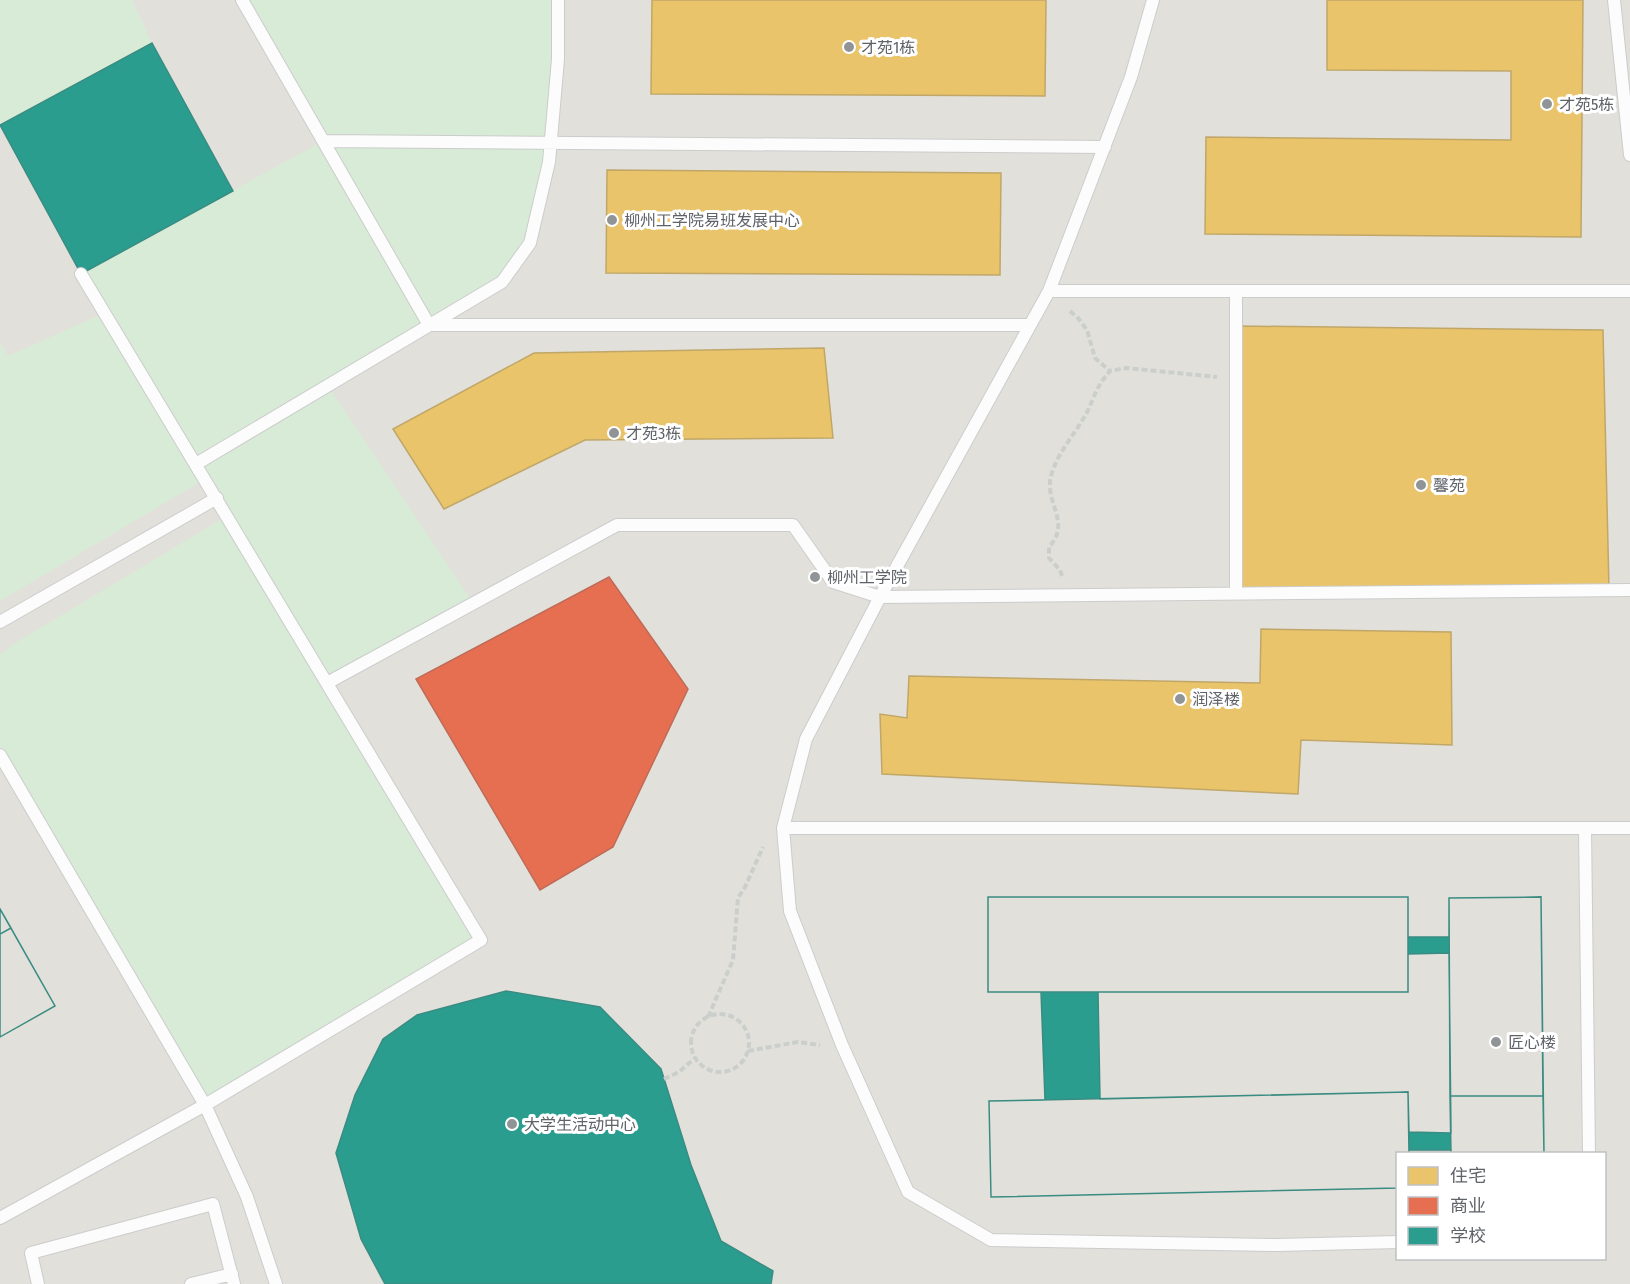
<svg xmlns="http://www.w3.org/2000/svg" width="1630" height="1284" viewBox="0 0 1630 1284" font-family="'Fira Sans Condensed','Noto Sans SC',sans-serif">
<rect width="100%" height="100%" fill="#efeeea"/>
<path fill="#e2e0da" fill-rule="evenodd" d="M0,0H1630V1284H0ZM1398,1154H1604V1258H1398Z"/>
<path fill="#d8ebd6" d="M0,0H132L152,43L0,125Z
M242,0H558L550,143L530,243L502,282L328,386L473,603L327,683L481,940L205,1105L0,755V654L15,643L227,516L205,479L0,601V342L8,356L104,313L81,274L323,141Z"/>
<path fill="#e9c46a" stroke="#c0a769" stroke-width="1.5" d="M652,0H1046L1045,96L651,94Z
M1327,0H1583L1581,237L1205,234L1206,137L1511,140V71L1327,70Z
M607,170L1001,173L1000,275L606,273Z
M1236,326L1603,330L1609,590L1236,593Z
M824,348L833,438L585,440L444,509L393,429L534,353Z
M1261,629L1451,632L1452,745L1301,740L1298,794L882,774L880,714L907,718L909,676L1260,683Z"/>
<path fill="#e76f51" stroke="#be6b58" stroke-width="1.5" d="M609,577L688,689L613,847L540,890L416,679Z"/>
<path fill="#2a9d8f" stroke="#3a8c83" stroke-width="1.5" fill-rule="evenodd" d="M152,43L233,191L81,274L0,125Z
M988,897H1408V937H1449V898L1541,897L1544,1154H1451V1150H1409V1154H1398V1188L991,1197L989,1101L1045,1100L1041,992H988ZM1449,953L1451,1133L1409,1132L1408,1092L1100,1099L1098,992H1408V954Z
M988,897H1408V992H988Z
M1541,897L1543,1096H1450L1449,898Z
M0,909L55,1006L0,1037Z
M0,909L11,928L0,934Z
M11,928L55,1006L0,1037V934Z
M506,991L600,1007L661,1069L691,1165L721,1241L773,1271L771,1284H385L361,1239L336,1153L355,1095L383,1039L417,1015Z
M1408,1092L1409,1154H1398V1188L991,1197L989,1101Z
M1450,1096H1543L1544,1154H1451Z"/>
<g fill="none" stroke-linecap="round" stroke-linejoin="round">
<defs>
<path id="lane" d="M242,0L429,325H1030
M1153,0L1131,77L1049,291L880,597L806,739L783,828L790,911L842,1045L908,1192L991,1240L1277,1245L1398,1242
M1614,0L1630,155
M323,141L1105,147
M1049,291H1630
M1236,291V593
M196,464L502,282L530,243L549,162L558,59V0
M0,622L217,498
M327,683L617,525H793L833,582L880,597L1630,590
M0,755L205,1105L247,1197L276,1284
M783,828H1630
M1585,828L1589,1154
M0,1218L205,1105L481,940L81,274
M38,1284L31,1253L213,1204L234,1284
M191,1284L232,1274"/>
</defs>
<use href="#lane" stroke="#cbcccc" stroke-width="14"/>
<path stroke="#cacfcc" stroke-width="4" stroke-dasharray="6 3" stroke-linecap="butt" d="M1070,311L1078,318L1087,330L1095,358L1110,371
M1062,576L1060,570L1049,558V547C1072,522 1044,503 1051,476C1057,454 1072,438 1083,419C1090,409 1093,396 1099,386C1102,380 1107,375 1110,371L1126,368L1217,377
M691 1043a29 29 0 1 1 58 0a29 29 0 1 1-58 0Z
M708,1017L733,960L738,898L745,887L763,847
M748,1051L798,1042L820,1045
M664,1079L679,1072L695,1058"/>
<use href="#lane" stroke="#fdfcfc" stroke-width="12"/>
</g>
<g fill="#919496" stroke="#fff" stroke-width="2">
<circle cx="849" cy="47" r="6"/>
<circle cx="1547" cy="104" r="6"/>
<circle cx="612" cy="220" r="6"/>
<circle cx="614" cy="433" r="6"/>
<circle cx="1421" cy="485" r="6"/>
<circle cx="815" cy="577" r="6"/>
<circle cx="1180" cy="699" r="6"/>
<circle cx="1496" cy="1042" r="6"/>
<circle cx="512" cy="1124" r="6"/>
</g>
<g text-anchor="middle" stroke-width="6" stroke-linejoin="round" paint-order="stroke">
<g font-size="16" fill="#5f6368" stroke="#fff" text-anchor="start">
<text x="861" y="53">才苑1栋</text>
<text x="1559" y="110">才苑5栋</text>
<text x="624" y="226">柳州工学院易班发展中心</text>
<text x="626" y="439">才苑3栋</text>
<text x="1433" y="491">馨苑</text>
<text x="827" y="583">柳州工学院</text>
<text x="1192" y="705">润泽楼</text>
<text x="1508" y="1048">匠心楼</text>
<text x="524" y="1130">大学生活动中心</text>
</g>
</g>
<rect x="1396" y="1152" width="210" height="108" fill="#ffffff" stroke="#bfc1c3" stroke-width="1.5"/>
<rect x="1408" y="1167" width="30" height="18" fill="#e9c46a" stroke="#bfc1c3" stroke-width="1.5"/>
<text x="1450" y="1182" font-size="18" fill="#5f6368">住宅</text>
<rect x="1408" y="1197" width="30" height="18" fill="#e76f51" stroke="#bfc1c3" stroke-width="1.5"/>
<text x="1450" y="1212" font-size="18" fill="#5f6368">商业</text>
<rect x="1408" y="1227" width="30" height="18" fill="#2a9d8f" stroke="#bfc1c3" stroke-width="1.5"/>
<text x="1450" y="1242" font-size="18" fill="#5f6368">学校</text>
</svg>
